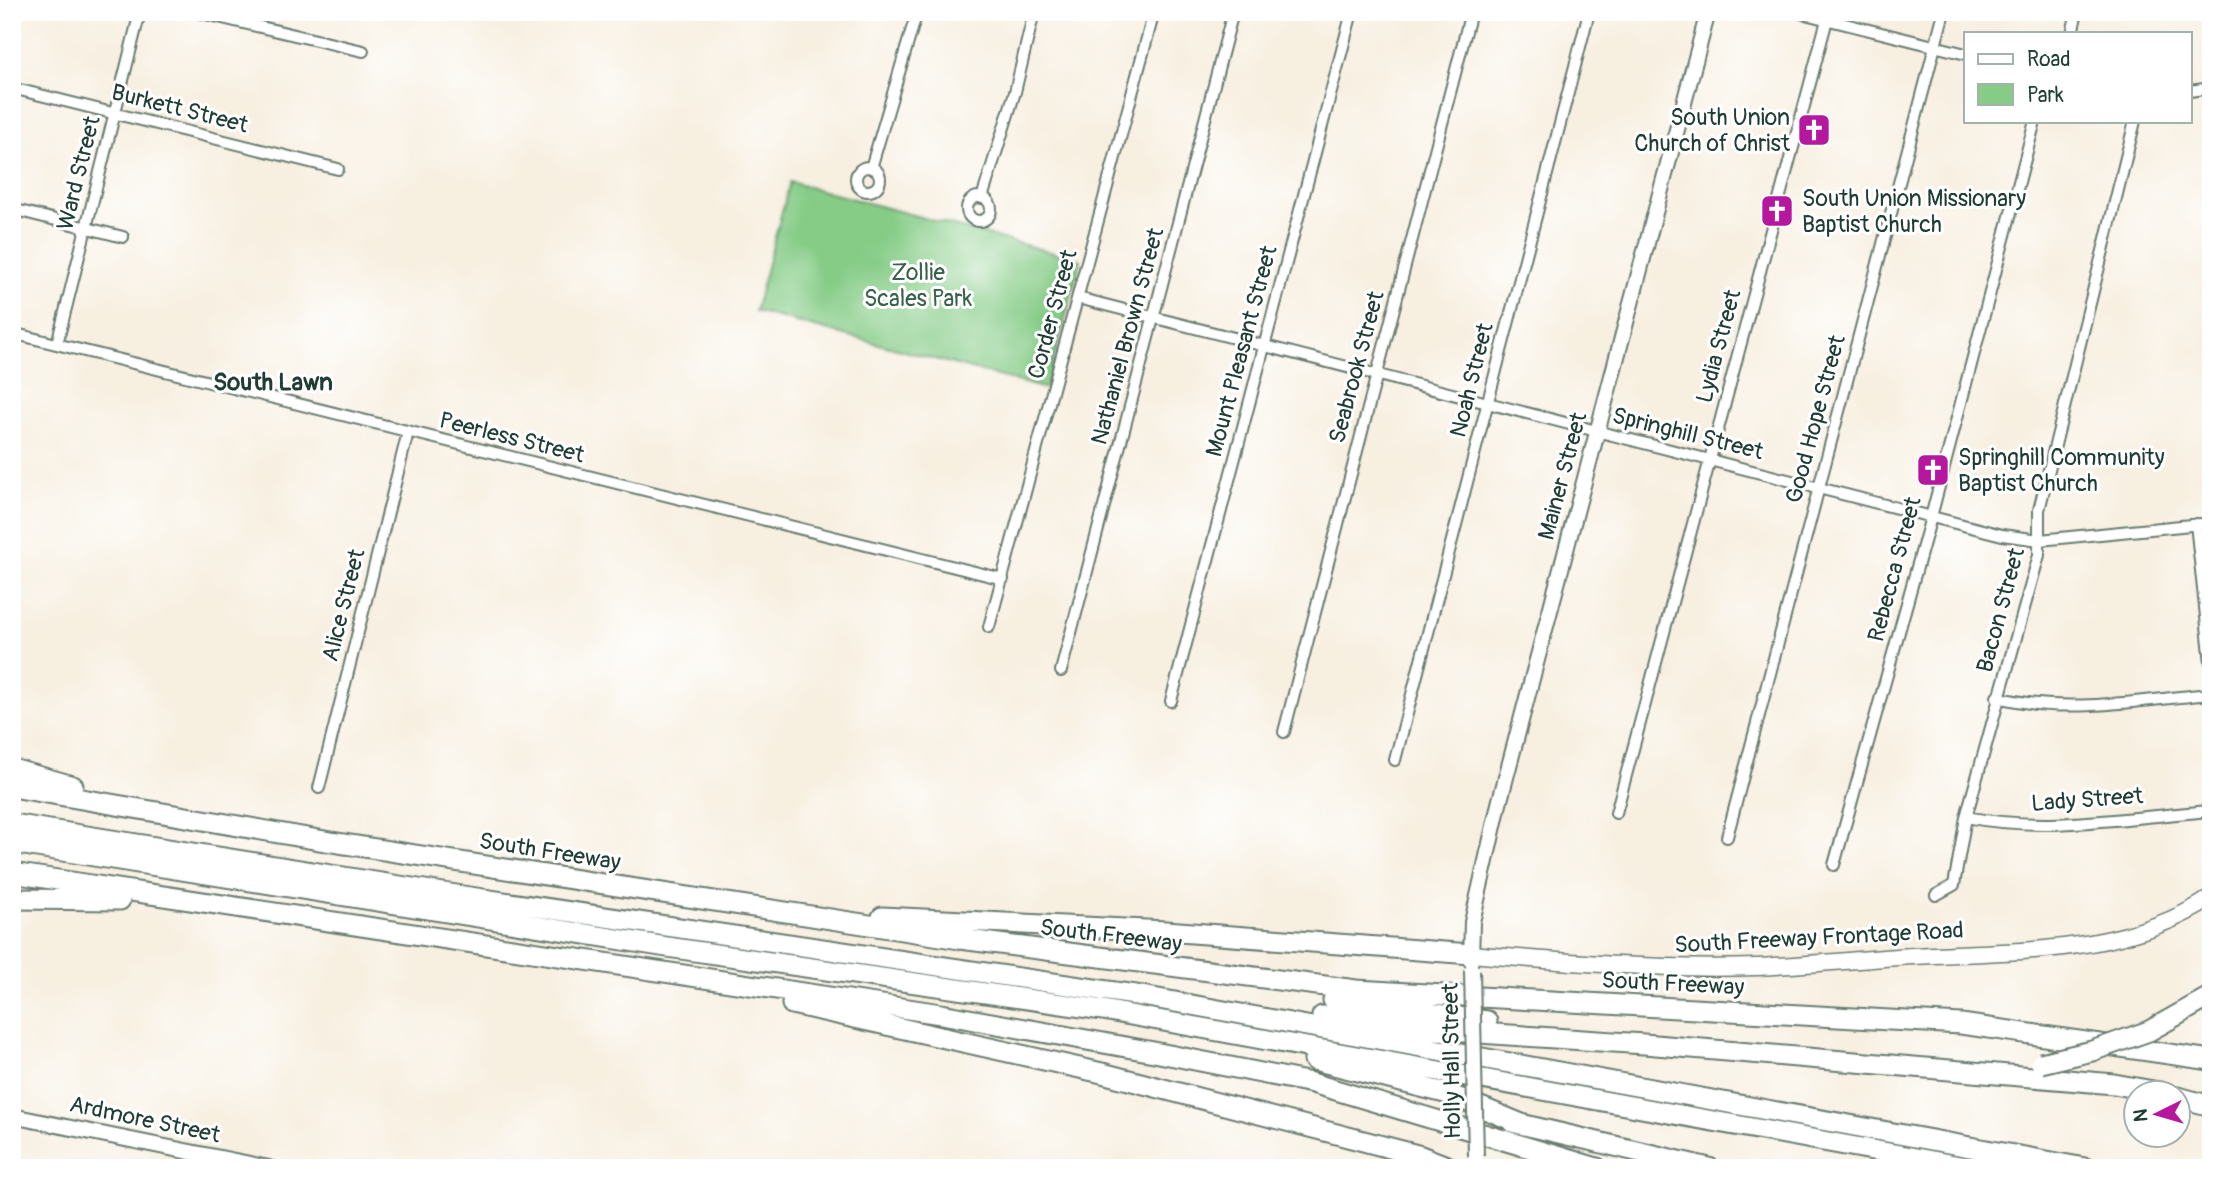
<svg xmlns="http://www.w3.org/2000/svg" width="2223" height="1180" viewBox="0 0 2223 1180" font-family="Pangolin,sans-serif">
<rect width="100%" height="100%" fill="#fff"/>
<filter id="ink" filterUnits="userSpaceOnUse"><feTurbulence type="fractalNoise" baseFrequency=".0143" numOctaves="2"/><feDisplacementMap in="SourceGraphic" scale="14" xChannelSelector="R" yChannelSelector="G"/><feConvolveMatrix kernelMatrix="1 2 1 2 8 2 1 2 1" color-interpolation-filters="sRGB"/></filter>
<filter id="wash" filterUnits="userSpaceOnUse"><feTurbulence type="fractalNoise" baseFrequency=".00686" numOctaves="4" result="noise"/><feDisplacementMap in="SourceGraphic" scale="28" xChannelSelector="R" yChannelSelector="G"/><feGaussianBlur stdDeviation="1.57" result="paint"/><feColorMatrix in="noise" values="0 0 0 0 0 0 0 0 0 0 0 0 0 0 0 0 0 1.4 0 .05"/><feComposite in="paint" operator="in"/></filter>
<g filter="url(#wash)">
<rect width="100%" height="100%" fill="#f7efe0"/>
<path fill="#86cc87" stroke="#52845e" stroke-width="2" d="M790,182L1081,260L1046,389L755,311Z"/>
</g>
<g filter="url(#ink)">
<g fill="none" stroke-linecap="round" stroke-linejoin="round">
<defs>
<path id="minor" d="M197,12L363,51
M1797,12L1966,54
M2072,33L2077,12
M12,88L338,169
M2190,91L2211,88
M856 179a12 12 0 1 1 24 0a12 12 0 1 1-24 0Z
M871,168L917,12
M967 209a12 12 0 1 1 24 0a12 12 0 1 1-24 0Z
M982,198L1015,92L1034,12
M12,209L123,237
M1078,298L2002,535L2040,540L2211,523
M12,333L1003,579
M57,344L140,12
M2196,524L2211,663
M989,627L1154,12
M1061,671L1233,12
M1997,697C2067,715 2140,700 2211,694
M1171,701L1352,12
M1284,732L1471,12
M1395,760L1589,12
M319,788L408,432
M1616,813L1829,12
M1966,817C2046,833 2130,817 2211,811
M1727,837L1944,12
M1834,865L1931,517L2035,121
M1936,895L1954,885L1966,817L2039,555V510L2135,121"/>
<path id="tertiary" d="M1471,961L1472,922L1499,804L1708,12
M12,1116L269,1168"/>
<path id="secondary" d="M1471,954C1565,962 1661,970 1756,967C1809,965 1862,959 1914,956C2016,950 2123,956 2211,898"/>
<path id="motorway" d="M12,769L73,786
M12,787L325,841L960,939L1356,990L1961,1024L2211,1060
M12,824L456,895L1142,996L2085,1168
M12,843L667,947L1103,1010L1971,1168
M12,873L941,1014L1154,1052L1312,1083L1597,1168
M12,899L120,900
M882,917L1166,931L1471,954
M1333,1000L1487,1021
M792,1004L1102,1073L1421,1156L1452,1168
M1322,1016L1435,1030L1644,1044L2114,1084L2159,1092
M1314,1060L1449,1094L1524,1125
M2178,1097L2211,1106
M1512,1122L1709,1168"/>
</defs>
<use href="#minor" stroke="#6b7b70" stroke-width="14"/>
<use href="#tertiary" stroke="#6b7b70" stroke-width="18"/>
<use href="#secondary" stroke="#6b7b70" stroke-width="19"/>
<use href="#motorway" stroke="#6b7b70" stroke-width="23"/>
<use href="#minor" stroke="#fff" stroke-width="10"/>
<use href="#tertiary" stroke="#fff" stroke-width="14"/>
<use href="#secondary" stroke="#fff" stroke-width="16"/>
<use href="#motorway" stroke="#fff" stroke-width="19"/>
<defs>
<path id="tertiary-bridge" d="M1472,970L1476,1156"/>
<path id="motorway-bridge" d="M2041,1063L2092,1051L2149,1031L2211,996"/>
</defs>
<use href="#tertiary-bridge" stroke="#6b7b70" stroke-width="18" stroke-linecap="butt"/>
<use href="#motorway-bridge" stroke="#6b7b70" stroke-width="23" stroke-linecap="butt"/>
<use href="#tertiary-bridge" stroke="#fff" stroke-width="14"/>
<use href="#motorway-bridge" stroke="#fff" stroke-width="19"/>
</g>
</g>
<defs>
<symbol id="church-square" viewBox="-11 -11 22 22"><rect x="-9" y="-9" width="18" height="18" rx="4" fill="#b5179e" stroke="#fff"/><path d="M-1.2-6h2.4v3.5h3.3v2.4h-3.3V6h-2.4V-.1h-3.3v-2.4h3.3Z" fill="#fff"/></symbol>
</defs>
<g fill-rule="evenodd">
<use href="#church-square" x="1795" y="111" width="38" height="38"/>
<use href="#church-square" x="1758" y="192" width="38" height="38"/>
<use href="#church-square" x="1914" y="451" width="38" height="38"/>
</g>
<g text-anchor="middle" stroke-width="6" stroke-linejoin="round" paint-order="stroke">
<g font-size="23" fill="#1f3d34" stroke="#fff">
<text transform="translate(180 108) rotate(14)" y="8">Burkett Street</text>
<text transform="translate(78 173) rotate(-76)" y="8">Ward Street</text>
<text transform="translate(1052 314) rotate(-75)" y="8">Corder Street</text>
<text transform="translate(1127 336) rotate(-75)" y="8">Nathaniel Brown Street</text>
<text transform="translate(1718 346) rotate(-75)" y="8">Lydia Street</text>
<text transform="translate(1241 351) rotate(-75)" y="8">Mount Pleasant Street</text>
<text transform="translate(1356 367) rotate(-75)" y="8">Seabrook Street</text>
<text transform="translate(1471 380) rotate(-76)" y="8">Noah Street</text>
<text transform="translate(1815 419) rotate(-75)" y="8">Good Hope Street</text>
<text transform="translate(1688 433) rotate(14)" y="8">Springhill Street</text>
<text transform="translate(512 437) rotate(14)" y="8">Peerless Street</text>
<text transform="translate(1562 476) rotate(-75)" y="8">Mainer Street</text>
<text transform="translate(1894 569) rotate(-75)" y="8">Rebecca Street</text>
<text transform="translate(343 605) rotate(-76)" y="8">Alice Street</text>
<text transform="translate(2000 610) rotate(-75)" y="8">Bacon Street</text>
<text transform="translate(2087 799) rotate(-4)" y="8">Lady Street</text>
<text transform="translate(550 851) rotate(9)" y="8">South Freeway</text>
<text transform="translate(1111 935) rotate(7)" y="8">South Freeway</text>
<text transform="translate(1819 937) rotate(-3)" y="8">South Freeway Frontage Road</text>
<text transform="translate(1673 983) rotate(3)" y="8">South Freeway</text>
<text transform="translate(1451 1061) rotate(-91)" y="8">Holly Hall Street</text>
<text transform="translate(145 1119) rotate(12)" y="8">Ardmore Street</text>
</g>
<g font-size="23" fill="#1f3d34" stroke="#fff" text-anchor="start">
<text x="1790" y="125" text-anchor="end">South Union<tspan x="1790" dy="26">Church of Christ</tspan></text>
<text x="1802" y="206">South Union Missionary<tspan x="1802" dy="26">Baptist Church</tspan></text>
<text x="1958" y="465">Springhill Community<tspan x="1958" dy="26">Baptist Church</tspan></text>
</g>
<g font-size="23" fill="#396149" stroke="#fff">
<text x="918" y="280">Zollie<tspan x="918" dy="26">Scales Park</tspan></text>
</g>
<g font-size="24" font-weight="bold" fill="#1f3d34" stroke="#fff">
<text x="273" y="390">South Lawn</text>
</g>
</g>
<rect width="2223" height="1180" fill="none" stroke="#fff" stroke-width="42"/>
<rect x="1964" y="32" width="228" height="91" fill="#ffffff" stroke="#a5b1ae" stroke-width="2"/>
<rect x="1978" y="54" width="35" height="10" fill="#ffffff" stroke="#a5b1ae" stroke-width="2"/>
<text x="2027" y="66" font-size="21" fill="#1f3d34">Road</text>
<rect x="1978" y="84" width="35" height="21" fill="#86cc87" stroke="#a5b1ae" stroke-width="2"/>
<text x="2027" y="102" font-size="21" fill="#1f3d34">Park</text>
<g transform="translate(2157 1114) rotate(265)"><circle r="33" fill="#ffffff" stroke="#a5b1ae" stroke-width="2"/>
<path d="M0-5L12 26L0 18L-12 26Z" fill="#b5179e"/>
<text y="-10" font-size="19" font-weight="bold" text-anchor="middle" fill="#1f3d34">N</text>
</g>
</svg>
